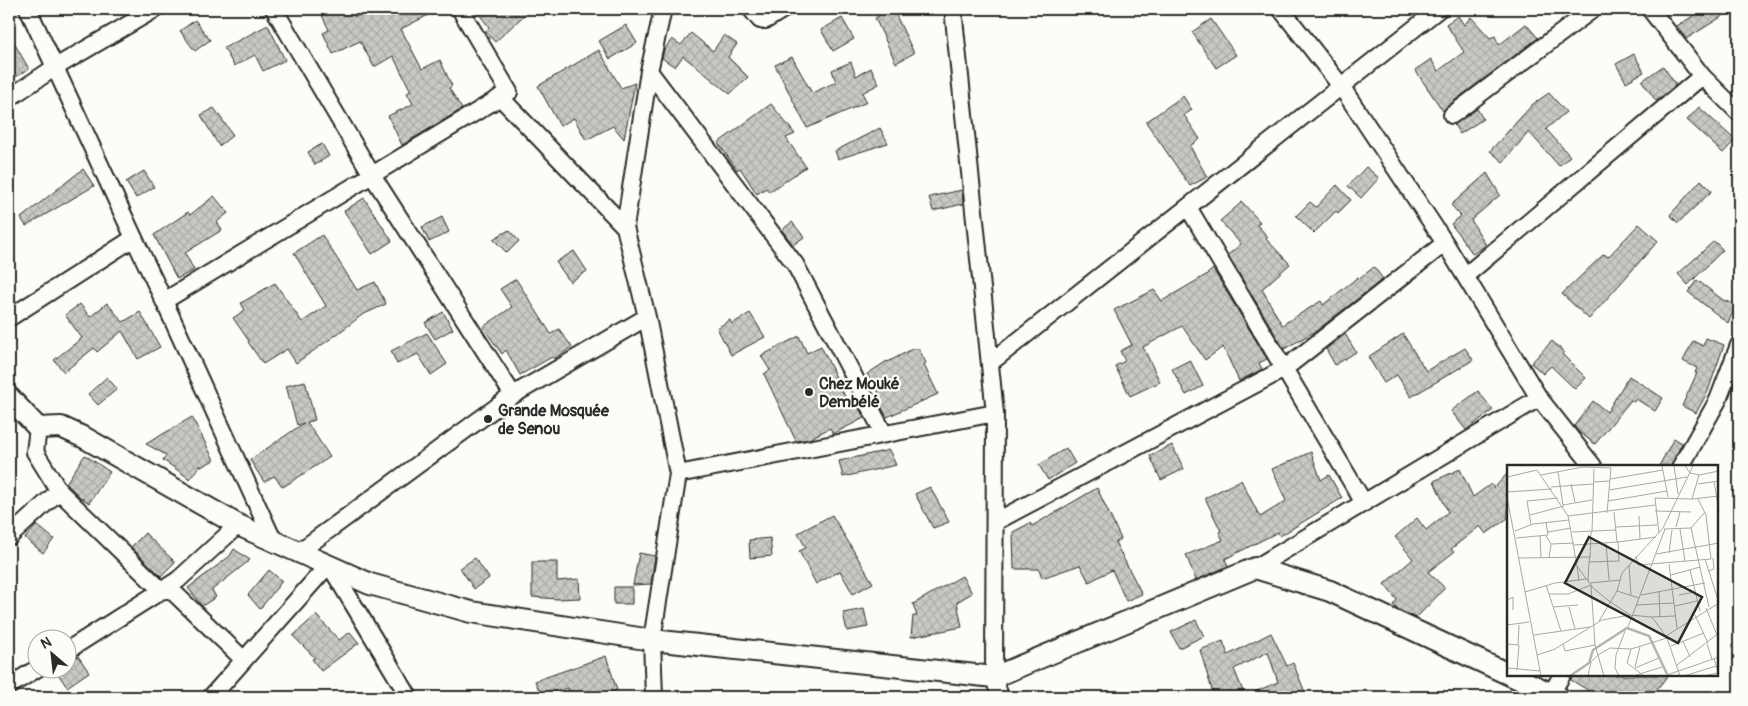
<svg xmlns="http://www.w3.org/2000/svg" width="1748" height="706" viewBox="0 0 1748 706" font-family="Pangolin,sans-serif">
<defs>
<pattern id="building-cross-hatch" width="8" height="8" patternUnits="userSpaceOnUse" patternTransform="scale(1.25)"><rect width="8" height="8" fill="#c9c8c4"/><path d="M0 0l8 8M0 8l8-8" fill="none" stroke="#adaca9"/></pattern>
</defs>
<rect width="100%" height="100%" fill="#fdfcf7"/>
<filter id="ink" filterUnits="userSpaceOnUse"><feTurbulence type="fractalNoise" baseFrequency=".02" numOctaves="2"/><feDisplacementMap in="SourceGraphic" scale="10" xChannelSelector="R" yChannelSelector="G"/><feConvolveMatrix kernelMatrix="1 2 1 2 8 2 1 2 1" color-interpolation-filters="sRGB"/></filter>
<g filter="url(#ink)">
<path fill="url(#building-cross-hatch)" stroke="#2b2b2b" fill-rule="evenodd" d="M319,9H350L355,17L373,9H440L401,29L422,69L440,60L452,86L449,88L462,109L402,145L388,116L413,104L407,93L411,91L393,56L374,67L360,41L333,54L323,33L329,30Z
M475,9H531L495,42L485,31L489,27Z
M876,9H893L914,53L896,63L875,18L879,16Z
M1704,9H1734L1686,39L1677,26Z
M1458,16L1464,25L1471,17L1490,38L1495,36L1499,45L1526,24L1538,38L1446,107L1443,111L1415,70L1431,59L1438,71L1464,52L1446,24Z
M842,18L854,39L833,51L821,30Z
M1211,19L1236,55L1216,68L1192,32Z
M195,20L210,40L195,51L180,31Z
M268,25L285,60L263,71L255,55L234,66L224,48Z
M626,25L637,43L610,59L599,41Z
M691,33L713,51L724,35L737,44L728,57L748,77L730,94L683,56L675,67L662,58L664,50L672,39L681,45Z
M9,34L29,69L9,81Z
M599,50L621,88L635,83L624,139L613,126L586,140L574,118L560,126L538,86Z
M1634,54L1644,72L1626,82L1616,64Z
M792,57L812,93L836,82L832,70L851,62L856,76L871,68L879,84L862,93L867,102L807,128L775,65Z
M1663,66L1676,85L1656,101L1642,81Z
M1549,93L1566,112L1546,129L1570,156L1559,166L1529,132L1503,162L1490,151L1533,104Z
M1183,96L1192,110L1184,115L1200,139L1190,146L1207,177L1190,186L1146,122Z
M771,104L795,134L786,138L806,167L769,192L766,188L757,194L740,168L737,170L718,143Z
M1699,107L1735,140L1723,153L1687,120Z
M214,108L233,135L219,146L201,115Z
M1477,109L1483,119L1460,134L1454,125Z
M880,128L888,143L838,159L835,151Z
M322,144L329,156L315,165L308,152Z
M1366,167L1379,178L1361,198L1348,186Z
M83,169L94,186L26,226L21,218Z
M144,171L154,187L136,198L126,182Z
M1487,173L1500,195L1471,220L1486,245L1473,254L1451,224L1461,216L1451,205Z
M1701,180L1712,191L1678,223L1670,215Z
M1337,185L1351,200L1338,213L1336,211L1314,233L1296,216L1310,202L1316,207Z
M962,190L963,204L933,211L929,197Z
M214,196L228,213L217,222L222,230L185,253L194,270L177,279L154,235L188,212L190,215Z
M364,198L392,241L372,254L344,211Z
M1242,202L1260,222L1257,225L1268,237L1266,239L1290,264L1262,289L1282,325L1321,301L1323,305L1358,277L1359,279L1374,267L1383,279L1316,331L1284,349L1228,255L1241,244L1220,221Z
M442,217L449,232L429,242L422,227Z
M792,222L804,237L793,245L782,230Z
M1639,224L1658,241L1589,319L1562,294L1604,254L1608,257Z
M509,230L519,241L507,253L493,239Z
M322,235L357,290L375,282L386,304L362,315L336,335L296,363L287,349L263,364L248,342L249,341L233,318L245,310L241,303L275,283L302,322L326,306L294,253Z
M1714,241L1723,250L1688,285L1678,274Z
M574,251L587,271L570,282L556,262Z
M1213,269L1267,359L1259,363L1262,369L1239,381L1223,347L1205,360L1182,326L1143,347L1160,382L1130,396L1115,366L1125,361L1120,351L1132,345L1114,310L1154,290L1162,301L1206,275Z
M516,279L551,334L559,329L572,347L554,359L552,357L520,375L506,350L502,354L483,327L512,307L500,289Z
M1697,280L1723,300L1736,305L1728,323L1688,292Z
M107,303L123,322L140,312L160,347L138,359L122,331L97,352L94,348L64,372L54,360L82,338L65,315L80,304L90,317Z
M443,312L453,329L435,339L425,323Z
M750,313L765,337L731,355L717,328L730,320L732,324Z
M427,333L447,364L431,375L418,354L397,364L391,351Z
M1345,334L1356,352L1335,365L1326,349Z
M1403,334L1426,371L1465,348L1473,360L1411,397L1397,375L1384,383L1368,357Z
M799,336L807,353L821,346L850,407L857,404L864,418L833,434L830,428L809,439L796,441L764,374L770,370L761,356Z
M1706,338L1724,345L1708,391L1696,413L1682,406L1697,373H1695L1697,368L1683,361L1693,341L1703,346Z
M1552,341L1564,352L1562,354L1586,378L1575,389L1551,366L1543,374L1531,363Z
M912,349H919L926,363L924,365L938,394L887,417L875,395L879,393L867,374L887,361L888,362Z
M1190,360L1203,386L1186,395L1172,369Z
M1629,376L1663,398L1655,411L1636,399L1634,402L1631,400L1595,444L1579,432L1574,426L1593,401L1607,412Z
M107,377L117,389L98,405L88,394Z
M305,381L315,420L307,422L330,457L283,487L274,476L264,482L250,460L304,423L297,425L286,386Z
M1478,391L1493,410L1466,430L1451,411Z
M192,417L214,460L201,467L200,465L190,479L163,460L166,455L146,444Z
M1674,438L1682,443L1671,466H1659Z
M1172,445L1184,469L1161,480L1150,456Z
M1066,448L1075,463L1048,480L1039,465Z
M889,450L896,465L843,477L839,461Z
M1311,452L1321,480L1329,475L1342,498L1280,536L1278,532L1225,559L1228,566L1196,580L1186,555L1223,540L1219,532L1221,531L1205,498L1241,480L1260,517L1286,501L1272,469Z
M85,455L110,472L89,503L80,497L66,483Z
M1460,469L1473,497L1491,484L1494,488L1508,473V518L1486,534L1480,526L1451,549L1454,552L1428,572L1445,588L1416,618L1397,609L1393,605L1397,600L1384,584L1413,559L1395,537L1417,518L1426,530L1448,512L1434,481Z
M930,487L949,522L933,528L915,494Z
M1097,488L1121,539L1115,542L1142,594L1126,601L1112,570L1089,582L1080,565L1042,578L1039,569H1014L1013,532L1030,523L1032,526Z
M832,515L873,583L853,594L840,571L816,584L799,551L806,548L798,533Z
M37,525L54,539L43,553L25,538Z
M145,533L175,562L161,576L131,547Z
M770,538L772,556L750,558L749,540Z
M234,549L250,560L212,590L216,597L202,606L188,588L230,556Z
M639,553L655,556L651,584L633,585Z
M475,558L489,578L474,589L460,568Z
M532,562H557V581L579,579L580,598L558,599L532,597Z
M269,570L282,581L260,609L248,595Z
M962,576L972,593L957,602L962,627L911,637L913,616H917L913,604Z
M614,587H632V604H614Z
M864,609L868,627L847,631L843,613Z
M316,615L339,640L350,632L359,643L321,671L312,659L315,658L293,636Z
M1196,620L1204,636L1179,648L1171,632Z
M1271,633L1287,666L1293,663L1307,697H1214L1200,650L1223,641L1228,655ZM1268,652L1278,682L1245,696L1234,669Z
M78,656L89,672L67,687L56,671L59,668H68V663Z
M606,656L617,690L597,697H571L568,688L542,697L535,681Z
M1572,675H1668L1651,697H1599L1571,680Z"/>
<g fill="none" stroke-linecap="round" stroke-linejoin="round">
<defs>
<path id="minor" d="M274,9L372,175L513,395
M751,9L760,20H766L784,9
M953,9L995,413
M1281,9L1341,86L1445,243L1539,398L1593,466
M1650,9L1702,76L1739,113
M649,71L795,264L884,434
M500,97L625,227
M9,98L54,68L155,9
M1452,115L1593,9
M1188,207L1364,503
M134,238L164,301L509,92L460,9
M1465,276L1702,76
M164,301L273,540
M9,318L134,238L28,9
M990,363L1439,9
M38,428L35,452L59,491L162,591
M1681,466L1718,400L1739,345
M678,474L995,413L994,677L1000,697
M995,522L1284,369L1445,243
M9,537L59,491
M300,551L513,395L647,317
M1255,568L1539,398
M168,587L244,660
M68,650L178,580L238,525
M9,686L38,668
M1551,694L1562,675
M211,697L329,564L409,697
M654,697L652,640L678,474L647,317L625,227L649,71L663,9"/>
<path id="tertiary" d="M9,397L38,428L61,427L85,438L238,525L370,584L471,612L652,640L994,677L1255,568L1330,591L1508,674
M1510,675L1559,697"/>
</defs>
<use href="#minor" stroke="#2b2b2b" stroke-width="20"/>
<use href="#tertiary" stroke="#2b2b2b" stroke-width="24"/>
<use href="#minor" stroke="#fdfcf7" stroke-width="16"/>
<use href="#tertiary" stroke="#fdfcf7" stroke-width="20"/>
</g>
</g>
<g fill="#2b2b2b" stroke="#fdfcf7" stroke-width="2">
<circle cx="809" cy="392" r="5"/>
<circle cx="488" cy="419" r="5"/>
</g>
<g text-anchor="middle" stroke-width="4.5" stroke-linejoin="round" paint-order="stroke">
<g font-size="16" font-weight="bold" fill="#2b2b2b" stroke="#fdfcf7" text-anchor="start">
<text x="819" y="389">Chez Mouké<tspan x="819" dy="18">Dembélé</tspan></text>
<text x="498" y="416">Grande Mosquée<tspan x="498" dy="18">de Senou</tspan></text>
</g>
</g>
<g transform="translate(1507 465)">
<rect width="211" height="211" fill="#fdfcf7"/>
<path fill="none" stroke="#b5b4b1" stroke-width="2.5" d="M63,211L82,198L86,185L120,163L142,171L160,209"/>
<path fill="none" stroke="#a9a8a5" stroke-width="1" d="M155,1L161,32M167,1L171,29M178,1L183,8L192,10L212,6M51,7L56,40L85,35M34,10L76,2L104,3L100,48M0,12L30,5L61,51L70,101L86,123L102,136L123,150L144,152L148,156L160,173L173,211M103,14L156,5M86,17L103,16M207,17L212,46M64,19L68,37M191,19L212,16M44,22L86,19M102,25L180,12M0,27L45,24M0,32L34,211M185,34L192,10M101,36L160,26M148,46L184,47M107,47L110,77M23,50L57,41M61,51L148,40M132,51L133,74M24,60L20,36L51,33M109,62L150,60M169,62L173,47M184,63L202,142M157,64L184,63L198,47M173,64L178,96M8,66L26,59L62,55M41,67L64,63M65,67L109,65M85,67L87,4M152,68L148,33L185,34L212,31M33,71L34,92M39,71L44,79L42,93M9,73L41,70L39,57M111,77L149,72M99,78L102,115M44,79L67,78M67,80L111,77L112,96L82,97L83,92M162,88L165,65M149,89L212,78M129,91L131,100L204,94L199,50L191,34M12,93L83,92L84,67M198,94L212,138M162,99L170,163M122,100L124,131M70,101L72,116M183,105L193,146M201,106L207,104L206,93M164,110L193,102M81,116L82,97M83,118L113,115M39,120L54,166M110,126L132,133L121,162M18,127L48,118L79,114M152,127L153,152M42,129H61L84,120L88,180L97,211M134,130L198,118M172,130L188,127M132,133L158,64M0,135L6,132V145M129,140L167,138M168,141L190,136M46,142L71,140M62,142L68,164M199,143L210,170M188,150L201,178M144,152L168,151M92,156L110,126L115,108L156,63L186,1M0,160L22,157M27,170L83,162M159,171L212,138M176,176L183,192M1,179L12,180L10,205M56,179L58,186L88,180M200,179L205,194M11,180L12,160M164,181L197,168M124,184L120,198L137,211M30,190L48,184L95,155L123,150M91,190L103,183L124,184L160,173M207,194L212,209M170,200L212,168M128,202L133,182M0,203L33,206M128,203L152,193M81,211L84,197L91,190M112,211L108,203L109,190L118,166M126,211L155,202M157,211L212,192M177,211L209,201M196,211L211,208"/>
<path fill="#2b2b2b" fill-opacity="0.15" stroke="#2b2b2b" stroke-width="2.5" d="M82,72L195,132L171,178L58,118Z"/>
<rect width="211" height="211" fill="none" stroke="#2b2b2b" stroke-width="2.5"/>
</g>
<rect width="1748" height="706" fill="none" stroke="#fdfcf7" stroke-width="30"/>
<rect x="15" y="15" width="1718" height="676" fill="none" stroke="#2b2b2b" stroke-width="2" filter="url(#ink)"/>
<g transform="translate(52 654) rotate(332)"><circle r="24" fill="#fdfcf7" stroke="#a9a8a5"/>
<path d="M0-4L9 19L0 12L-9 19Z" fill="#2b2b2b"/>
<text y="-8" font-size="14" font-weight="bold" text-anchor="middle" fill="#2b2b2b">N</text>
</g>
</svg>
